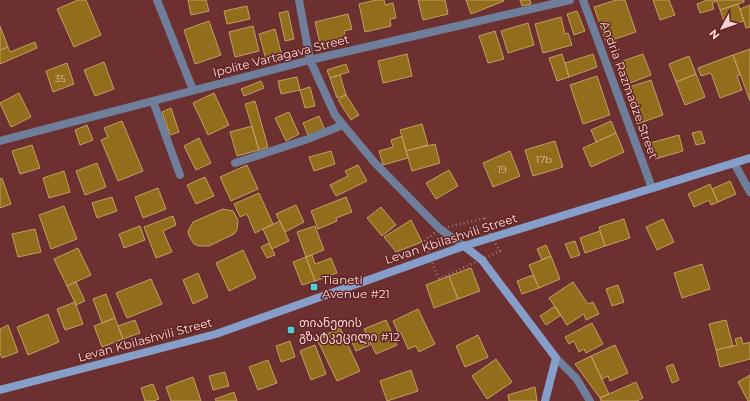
<svg xmlns="http://www.w3.org/2000/svg" width="750" height="401" viewBox="0 0 750 401" font-family="Montserrat,'Noto Sans Georgian',sans-serif">
<rect width="100%" height="100%" fill="#6d3030"/>
<path fill="#926d1c" stroke="#c09f63" d="M78,0H86L101,35L74,47L57,9Z
M188,0H206L209,11L191,15Z
M376,0H384L385,5L393,3L396,18L390,19L391,26L365,32L359,4Z
M418,0H445L448,14L423,20Z
M466,0H503L504,1L471,14Z
M520,0H530L531,4L522,6Z
M616,0H625L636,32L606,42L594,7Z
M653,0H669L675,15L660,20Z
M707,0H744V2L720,10L717,1L712,3L714,9L700,13L697,4Z
M738,4L744,21L726,27L720,10Z
M750,5V27L746,28L740,9Z
M247,6L250,19L227,24L224,11Z
M288,11L294,39L285,41L279,13Z
M577,11L585,31L574,35L567,14Z
M348,14L352,29L344,31L347,42L321,48L315,22Z
M561,17L565,34L568,33L572,45L543,53L535,24Z
M209,21L221,55L195,64L184,30Z
M528,23L534,45L508,53L501,31Z
M0,26L8,47L0,50Z
M253,26L259,51L235,57L229,32Z
M275,29L282,56L266,60L259,34Z
M495,31L504,59L488,63L479,36Z
M35,42L37,48L0,64V50L8,47L10,52Z
M750,49V101L733,55Z
M407,54L412,76L383,83L378,61Z
M562,54L569,77L557,81L549,58Z
M593,54L597,67L569,77L565,63Z
M643,54L651,75L625,85L617,63Z
M733,55L740,75L737,76L742,90L720,98L711,73L701,76L698,68Z
M689,56L696,74L676,82L669,64Z
M104,62L114,89L95,96L84,70Z
M67,63L74,84L53,92L46,71Z
M346,64L349,72L330,78L327,70Z
M696,74L705,97L685,105L676,82Z
M340,75L346,95L337,98L330,78Z
M597,76L610,115L583,124L570,85Z
M297,77L300,90L281,94L278,81Z
M651,80L663,115L637,124L626,88Z
M261,81L264,88L244,96L241,89Z
M310,87L315,106L305,108L300,90Z
M19,93L31,117L11,127L0,103Z
M214,93L229,125L208,135L193,103Z
M346,95L359,115L351,120L338,100Z
M255,101L268,147L259,150L245,104Z
M171,108L179,132L170,135L162,112Z
M289,112L299,134L286,141L275,118Z
M319,116L325,130L309,137L303,123Z
M122,121L143,171L118,181L101,140L108,137L104,128Z
M611,121L616,133L596,142L591,130Z
M422,124L428,145L406,151L400,130Z
M87,125L93,140L80,145L75,130Z
M252,126L259,150L237,156L230,132Z
M701,131L705,143L696,145L692,133Z
M616,133L624,152L591,167L583,148Z
M679,135L683,151L655,159L650,143Z
M402,136L408,158L383,165L379,151L393,147L391,140Z
M199,138L211,163L196,170L184,146Z
M555,141L563,167L533,176L525,150Z
M435,144L440,163L412,171L406,151Z
M32,145L40,168L20,174L12,151Z
M331,151L335,164L314,171L309,157Z
M510,151L520,176L493,187L483,163Z
M97,163L106,187L85,195L76,171Z
M247,165L258,189L231,201L220,177Z
M358,165L367,181L336,196L330,185L348,176L345,171Z
M449,170L458,186L436,199L426,183Z
M64,171L70,192L49,198L43,178Z
M205,177L214,196L196,204L187,185Z
M2,178L11,204L0,208V179Z
M730,181L736,194L718,202L712,189Z
M710,184L718,202L711,205L709,200L694,207L688,194Z
M158,188L166,209L143,218L135,197Z
M259,193L273,224L255,233L247,214L240,217L234,204Z
M112,197L117,211L97,218L92,203Z
M346,197L352,212L336,218L337,221L318,229L311,211Z
M296,205L304,222L285,232L276,214Z
M64,206L77,239L51,249L39,215Z
M381,207L396,225L382,236L367,218Z
M223,209L233,211L238,220L237,230L234,234L209,246H199L194,244L189,236L188,231L193,222Z
M173,216L176,225L163,231L172,252L156,258L144,227Z
M624,219L630,238L605,246L599,227Z
M663,219L674,242L657,250L646,227Z
M411,220L422,242L396,252L384,237Z
M280,221L289,241L272,249L263,229Z
M140,226L145,240L124,248L119,234Z
M315,226L324,250L306,257L297,232Z
M35,229L41,252L18,257L12,234Z
M600,231L605,246L585,253L580,238Z
M575,241L580,255L571,258L565,244Z
M269,243L275,255L267,258L261,247Z
M546,245L551,256L542,260L537,249Z
M78,248L91,275L67,286L54,259Z
M243,250L256,278L229,291L216,263Z
M312,255L315,264L331,258L337,273L315,281L306,257Z
M551,256L560,279L539,288L529,265Z
M306,257L315,281L302,285L293,262Z
M702,264L710,289L682,298L674,273Z
M471,268L480,291L458,299L449,276Z
M198,273L208,297L193,304L183,280Z
M533,275L539,288L522,294L517,281Z
M449,276L458,299L434,308L426,285Z
M151,279L162,304L127,318L116,293Z
M76,282L85,301L76,305L67,286Z
M573,282L588,304L593,302L599,314L586,320L584,314L567,325L549,298Z
M618,285L624,302L612,306L606,289Z
M106,294L115,318L102,323L93,299Z
M75,302L83,324L65,330L57,309Z
M555,306L561,315L546,325L540,316Z
M418,309L435,344L419,352L416,346L408,349L401,333L399,334L393,321Z
M48,314L59,342L28,355L17,327Z
M115,318L123,339L102,347L94,326Z
M135,320L140,333L123,339L118,326Z
M386,320L397,345L376,354L364,329Z
M726,320L733,346L716,350L709,324Z
M592,323L603,344L586,353L584,349L579,352L574,341L569,344L565,337Z
M8,325L18,352L2,358L0,353V329Z
M340,328L360,371L337,381L317,339Z
M364,334L370,345L356,351L351,340Z
M478,335L488,357L465,367L456,346Z
M741,337L743,344L750,342V359L720,367L716,350L737,345L735,339Z
M290,341L295,357L281,362L276,346Z
M315,345L326,374L311,380L300,351Z
M615,345L628,373L610,381L608,376L602,379L591,356Z
M591,356L609,394L600,398L575,364Z
M496,359L512,382L487,399L472,376Z
M268,360L277,383L258,390L249,367Z
M673,364L679,380L672,383L666,367Z
M411,370L418,391L387,401L380,381Z
M225,372L229,386L213,390L209,376Z
M750,375V401H748L738,382Z
M193,377L201,401H171L166,387Z
M636,382L643,398L637,401H601L600,398Z
M153,384L159,399L153,401H145L141,388Z
M535,387L537,401H509L508,395Z
M234,392L237,401H216L215,399Z"/>
<g fill="none" stroke-linecap="round" stroke-linejoin="round">
<path stroke="#a97574" stroke-width="2.5" stroke-dasharray="1 3" stroke-linecap="butt" d="M485,218L491,237L500,251L439,279L430,258L425,240L440,229Z"/>
<path stroke="#6f7f9b" stroke-width="8" d="M153,101L180,175
M235,163L308,139L343,125"/>
<path stroke="#6f7f9b" stroke-width="8" d="M157,0L193,90
M299,0L310,60L335,115L374,162L440,229L464,246
M583,0L652,188
M0,141L310,60L570,0
M734,163L750,192
M556,358L576,378L590,401"/>
<path stroke="#859eca" stroke-width="8" d="M464,246L482,260L556,358L545,401
M0,390L216,334L464,246L750,158"/>
</g>
<g fill="#52ccd5" stroke="#612526" stroke-width="1.5">
<rect x="310" y="283" width="8" height="8" rx="2"/>
<rect x="287" y="326" width="8" height="8" rx="2"/>
</g>
<g text-anchor="middle" stroke-width="3" stroke-linejoin="round" paint-order="stroke">
<g font-size="10" fill="#e2bba5">
<text x="60" y="82">35</text>
<text x="544" y="163">17b</text>
<text x="502" y="173">19</text>
</g>
<g font-size="12" fill="#fcd5d3" stroke="#612526">
<text transform="translate(281 56) rotate(-14)" y="4">Ipolite Vartagava Street</text>
<text transform="translate(629 90) rotate(70)" y="4">Andria Razmadze Street</text>
<text transform="translate(451 239) rotate(-18)" y="4">Levan Kbilashvili Street</text>
<text transform="translate(145 340) rotate(-15)" y="4">Levan Kbilashvili Street</text>
</g>
<g font-size="12" fill="#fcd5d3" stroke="#612526" text-anchor="start">
<text x="322" y="284">Tianeti<tspan x="322" dy="14">Avenue #21</tspan></text>
<text x="299" y="327">თიანეთის<tspan x="299" dy="14">გზატკეცილი #12</tspan></text>
</g>
</g>
<g transform="translate(722 28) rotate(230)" stroke="#612526" stroke-width="3" paint-order="stroke">
<path d="M0-3L7 15L0 10L-7 15Z" fill="#fcd5d3"/>
<text y="-6" font-size="11" font-weight="bold" text-anchor="middle" fill="#fcd5d3">N</text>
</g>
</svg>
